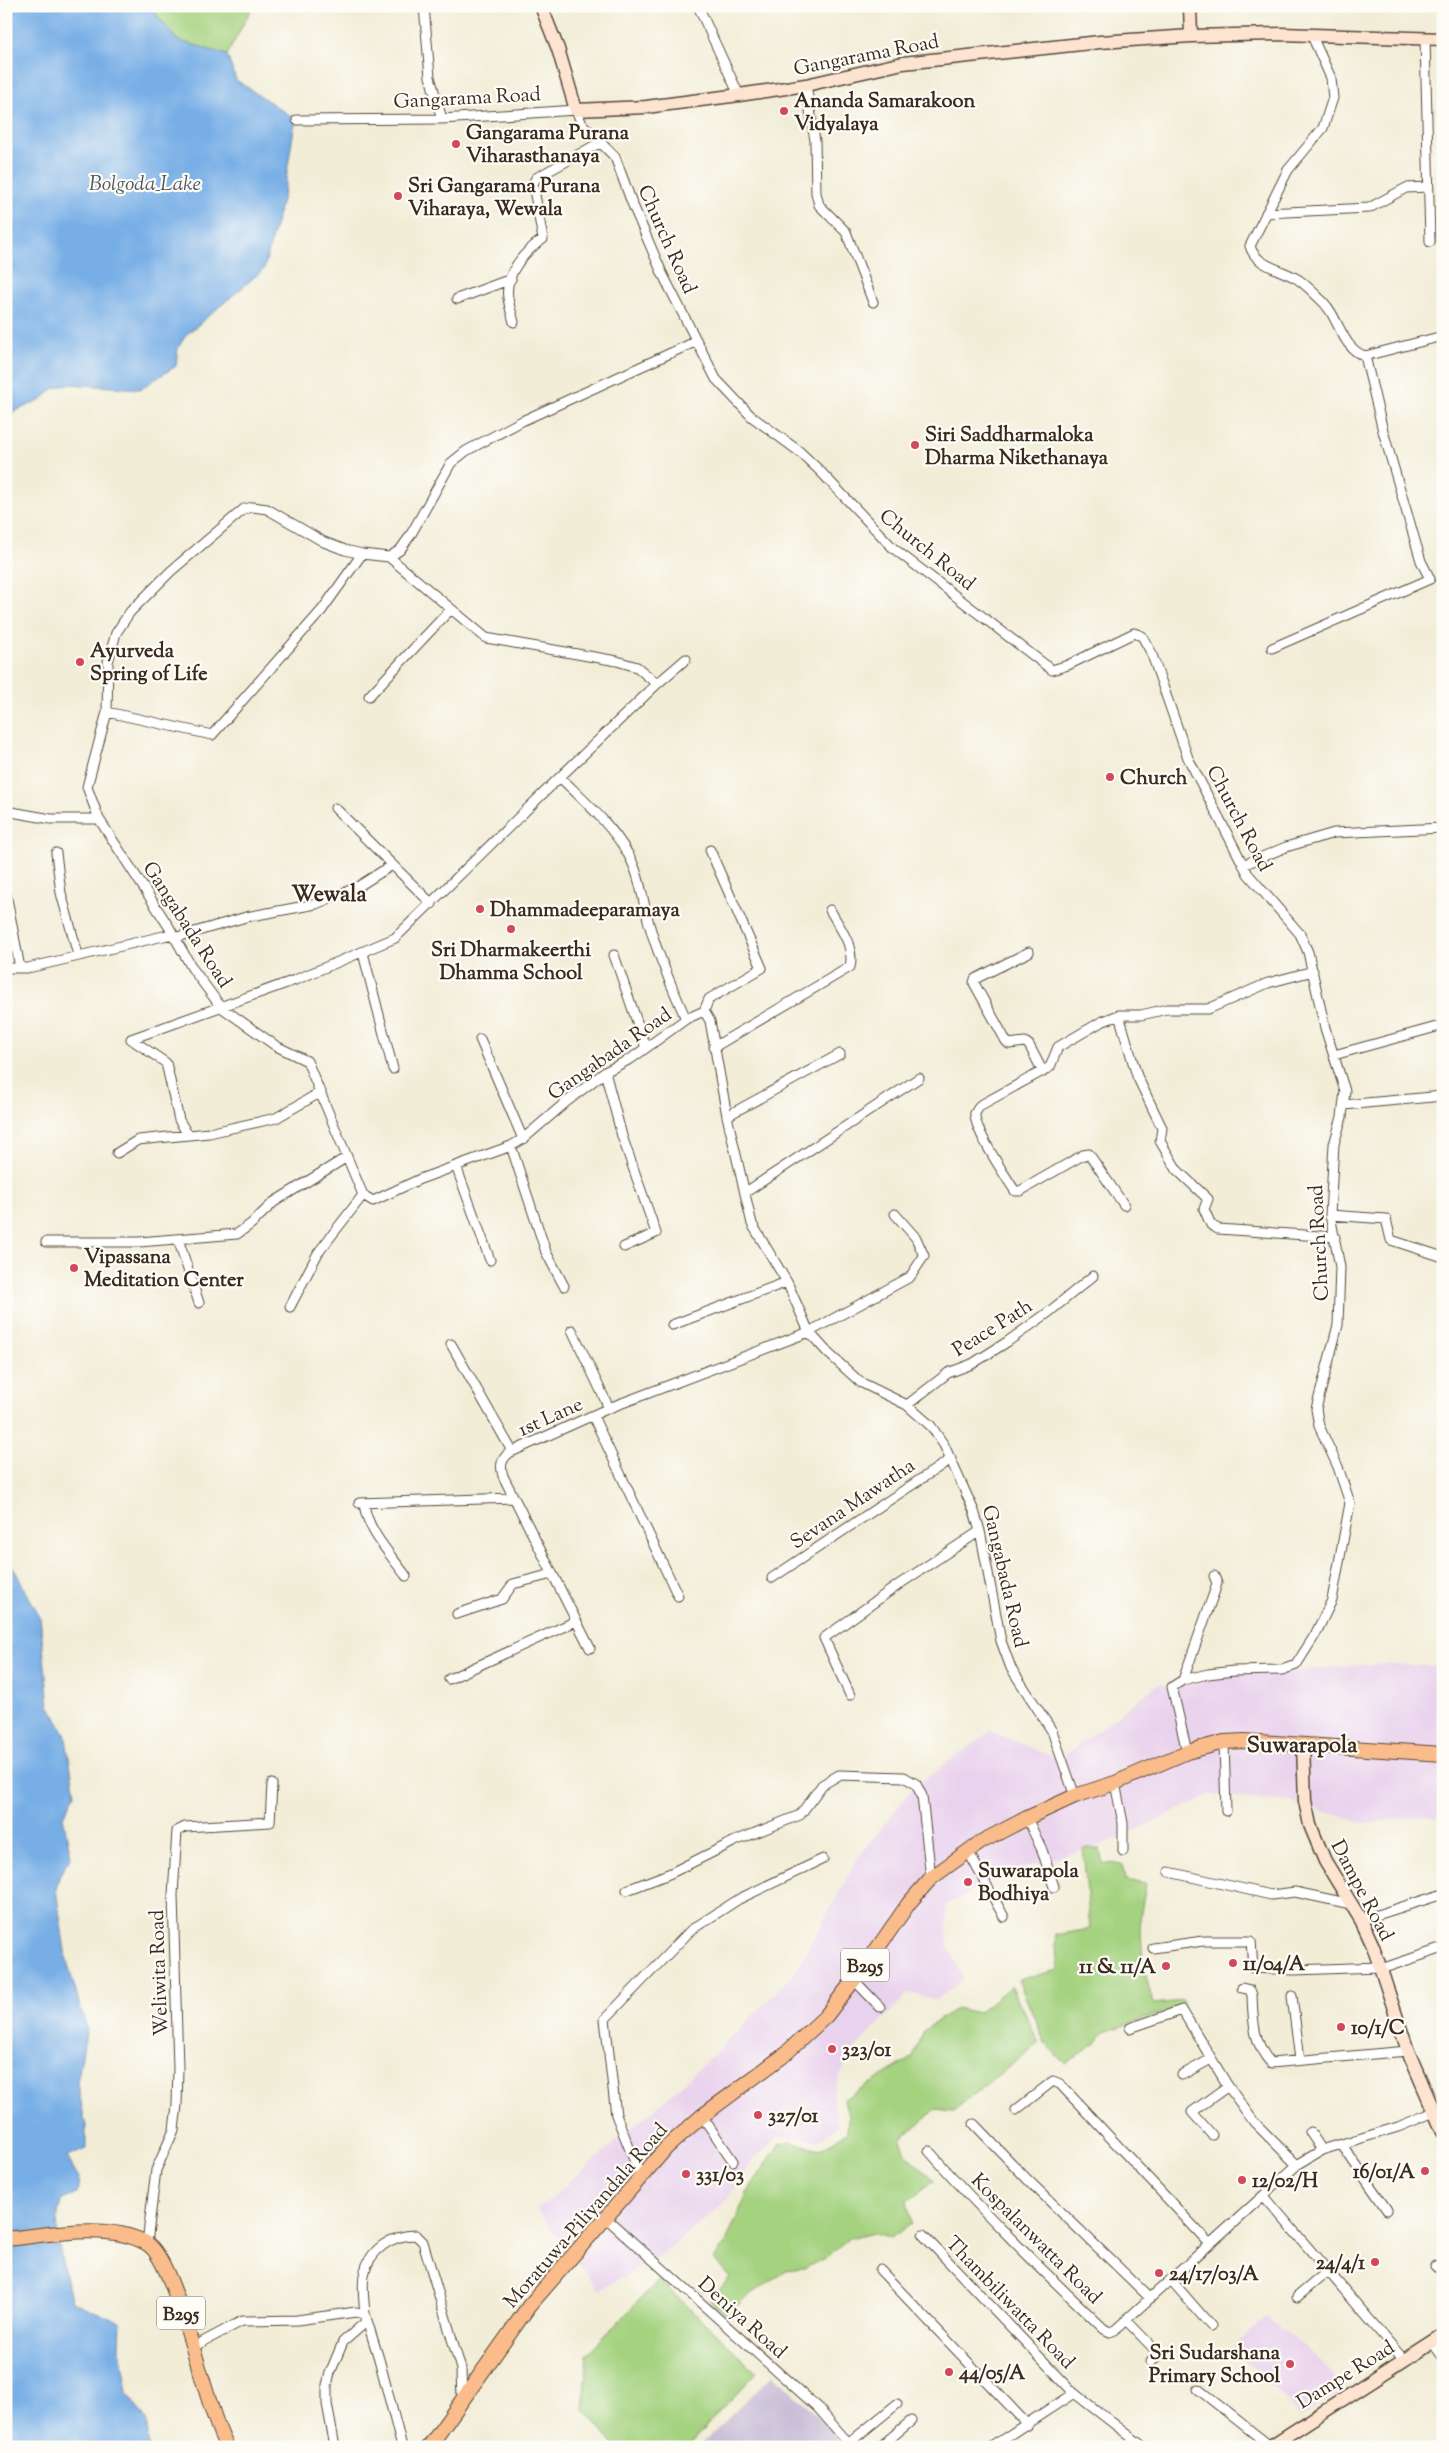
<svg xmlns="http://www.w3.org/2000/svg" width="1449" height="2453" viewBox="0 0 1449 2453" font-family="'Sorts Mill Goudy',serif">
<rect width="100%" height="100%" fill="#fdfcf7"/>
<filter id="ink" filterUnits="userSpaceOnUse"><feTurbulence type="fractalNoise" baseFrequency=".02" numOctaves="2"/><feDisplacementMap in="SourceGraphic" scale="10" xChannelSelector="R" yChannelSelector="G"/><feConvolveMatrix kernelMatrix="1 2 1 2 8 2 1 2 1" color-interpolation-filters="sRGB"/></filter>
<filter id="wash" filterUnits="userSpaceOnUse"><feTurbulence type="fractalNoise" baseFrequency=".0096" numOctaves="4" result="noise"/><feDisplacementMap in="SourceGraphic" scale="20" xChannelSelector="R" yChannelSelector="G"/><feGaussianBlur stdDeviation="1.12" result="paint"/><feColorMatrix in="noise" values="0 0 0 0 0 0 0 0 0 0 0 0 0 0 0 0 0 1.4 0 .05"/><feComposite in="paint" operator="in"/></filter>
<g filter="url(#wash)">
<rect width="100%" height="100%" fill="#f2edd7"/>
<path fill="#e9d2ed" d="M1374,1664L1443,1666V1819L1426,1816L1363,1823L1291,1802L1210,1795L1113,1841L1015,1870L946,1905L948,1947L964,1979L937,2000L909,1993L850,2053L833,2093L837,2127L817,2141L778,2136L754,2159L722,2205L659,2257L599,2290L537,2210L676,2090L730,2039L795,1972L857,1859L912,1789L991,1731L1059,1760L1159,1684L1172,1687L1196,1684L1235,1672L1294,1671Z
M1266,2318L1294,2338L1327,2367L1344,2389L1301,2416L1232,2347Z"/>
<path fill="#c9bfd7" d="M773,2375L812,2410L845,2447H698Z"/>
<path fill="#a4d27f" stroke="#707e4e" d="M149,6H253L227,55L177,40Z
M1083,1848H1099L1103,1863L1122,1864L1125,1880L1146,1884L1140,1918L1143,1964L1153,2004L1183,2001L1184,2006L1104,2032L1098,2042L1065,2064L1045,2043L1018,1980L1058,1970L1055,1935L1090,1929Z
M1011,1986L1039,2043L953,2111L936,2109L901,2139L907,2156L935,2180L907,2201L911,2223L891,2238L873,2232L850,2238L824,2259L804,2268L785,2270L763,2287L748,2295L727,2316L710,2301L730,2277L714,2259L725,2244L748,2191L780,2143L791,2142L821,2149L847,2132L848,2117L844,2099L913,2057L922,2032L956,2008L978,2013Z
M659,2280L757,2372L687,2447H613L614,2444L583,2408L587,2354Z"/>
<path fill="#77aee6" stroke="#596c82" d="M6,6H149L177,40L227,55L236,80L297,120L294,128L284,192L264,269L186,335L178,348L176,366L140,389L68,384L53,389L41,400L6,415Z
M6,1554L40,1617L49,1705L65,1733L75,1794L63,1817L71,1857L60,1874L56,1889L66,1958L87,2029L77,2083L86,2126V2149L67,2157L79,2178L77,2194L62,2200C50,2223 65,2276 72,2301L121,2323L120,2348L127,2392L146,2420L150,2447H6Z"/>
</g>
<g filter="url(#ink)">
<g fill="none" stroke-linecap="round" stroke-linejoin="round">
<defs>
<path id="street" d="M424,6L430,77L442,119
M698,6L739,95
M1425,38L1430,242
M806,85L815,141L816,193L819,205L846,232L873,302
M297,120L442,119L576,110L582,124L615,157L632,203L662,273L716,379L751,416L800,452L820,471L893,548L1052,670L1068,665L1134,633L1142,636L1151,652L1188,758L1248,874L1300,934L1308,952L1325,1028L1345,1091L1342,1117L1334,1144L1330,1215L1340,1267L1338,1325L1316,1409L1319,1426L1338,1467L1350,1503L1332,1600L1315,1635L1296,1665L1282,1670L1234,1671L1208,1674L1183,1680L1172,1687L1187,1752
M1266,213L1369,208L1406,188L1428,187
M457,299L511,279
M514,322C512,314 509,306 508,298C504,274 525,251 543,239L533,184L536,178L601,142
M697,341L522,421L466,451L451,463L410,536L400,550L389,557L362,554L345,550L324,542L267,509L253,507L244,509L171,571L130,612L116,633L108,662L107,712L87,787L99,819L169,927L192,968L221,1007L276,1046L307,1061L363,1195L373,1201L420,1179L511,1146L523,1139L565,1103L605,1072L632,1058L686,1019L704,1011L710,1021L727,1116L752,1224L787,1282L809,1332L828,1353L860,1382L907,1405L931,1426L944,1445L974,1511L980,1531L1001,1641L1011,1668L1052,1731L1075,1796
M1365,356L1443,336
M389,557L486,638L617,661L637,667L657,684
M1272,648L1430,579L1421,561L1383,431L1365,356C1341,349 1339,314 1319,298C1313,292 1306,285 1299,280C1283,269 1256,267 1250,246L1288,170L1323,128L1333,98L1331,78L1311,34
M369,696L451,609
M107,712L212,735L322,610L362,554
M560,777L657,684L686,659
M335,808L432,904
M6,811L51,819H99
M56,853L61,893L78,955
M1243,865L1286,847L1334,833L1443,828
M6,893L20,968
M174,938L246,917L316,904L359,886L392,865
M1029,952L975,979L974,983L1006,1041L1009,1044L1025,1042L1029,1045L1043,1072
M363,953L393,1069
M614,955L646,1048
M6,968H28L172,934
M704,1011L709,999L762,968L710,850
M1119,1015L1137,1076L1162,1128L1160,1141L1177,1170L1208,1199L1204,1209L1211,1225L1218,1229L1335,1237
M480,1039L523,1139
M714,1047L850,967C855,946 840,928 830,910
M1334,1055L1440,1026
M605,1072L622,1136L656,1233L624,1247
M1344,1105L1443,1096
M727,1116L840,1054
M188,1135L179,1120L166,1063L131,1039L295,980L395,938L560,777C584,801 611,824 628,854C641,876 643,904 650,927C659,959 673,989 686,1019
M511,1146L546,1252L564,1286
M117,1153L138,1140L209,1133L276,1118L321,1092
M456,1166L490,1260
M746,1192L919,1078
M1124,1205L1089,1154L1083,1155L1020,1191H1015C1006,1177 973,1128 975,1113C976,1112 979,1107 979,1106L1050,1067L1058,1047L1101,1022L1119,1015H1141L1167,1009H1208L1268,983L1313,971
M1330,1215L1386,1219L1391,1240L1443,1257
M178,1239L199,1303
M46,1242H139L237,1234L251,1224L274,1202L347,1157
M290,1307L318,1253L363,1195
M672,1325L787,1282
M572,1330L609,1408
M451,1344L512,1451
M907,1405L948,1373L972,1364L1007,1342L1049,1312L1093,1276
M593,1416L678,1596
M359,1503L514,1498
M364,1503C366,1529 391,1555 406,1576
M772,1578L951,1459
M457,1614L502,1599L513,1584L552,1574
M590,1648L503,1476C500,1466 501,1460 509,1453L609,1408L809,1332L910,1277L924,1256L916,1238L895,1214
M449,1679L576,1621
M1183,1680L1215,1590L1217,1583L1214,1576
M850,1695L824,1638L901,1583L980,1531
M1224,1742L1226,1811
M1115,1783L1123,1823V1851
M1027,1818L1042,1850L1054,1887
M968,1851L1004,1917
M1169,1872L1271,1895L1295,1892L1351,1904
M627,1890L671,1873L735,1841L800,1815L822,1785L839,1775L904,1777L916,1784L922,1796L931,1878
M1361,1920L1443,1894
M1153,1948L1203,1941H1251L1253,1968L1294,1970L1380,1967
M1381,1969L1443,1948
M854,1980L880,2007
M1242,1988L1250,1990L1252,1995C1253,2019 1253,2044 1271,2063L1408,2051
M1292,1996L1300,2060
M1130,2028L1182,2010L1228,2086L1254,2122L1297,2165
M1182,2075L1211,2059
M1016,2110L1053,2081L1060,2084L1210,2244
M702,2116L733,2161
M974,2124L1027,2179L1150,2298
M1310,2132L1322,2150
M1212,2135L1192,2112L1228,2086
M1342,2145L1387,2210
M929,2151C984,2214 1044,2272 1104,2329L1110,2332L1115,2330L1297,2165L1322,2150L1398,2127L1434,2112
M641,2177L616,2115L605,2019L691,1930L739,1899L823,1859
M1264,2196L1404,2360
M606,2218L818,2408L852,2447
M923,2235L1074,2393L1144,2447
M147,2243L156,2170L174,2130L177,2105L178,2068L173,1895L177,1831L185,1827L270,1822L272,1784
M1435,2266L1443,2264
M880,2270L1028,2425
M1171,2280L1211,2326
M1297,2297L1328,2271
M365,2314C364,2301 362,2287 364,2275C369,2249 392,2235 416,2235L423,2242L461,2369L462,2400
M1126,2320L1159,2354L1151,2362
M1432,2342L1443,2357
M193,2347L242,2321L297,2320L356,2312L365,2314L379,2359L402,2447
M1198,2389L1270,2446
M849,2443L897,2404
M335,2447L327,2404V2385L330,2373L343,2342L367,2321
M880,2447L911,2421
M991,2447L1074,2393"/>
<path id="secondary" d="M541,6L558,49L576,110L646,107L739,95L806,85L903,63L1100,42L1191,36L1281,34L1443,39
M1190,6L1191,36
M1303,1745L1305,1801L1310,1825L1325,1861L1361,1920L1373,1946L1408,2051L1443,2132
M1269,2447L1443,2335"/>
<path id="primary" d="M6,2239C48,2235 107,2222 146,2243C176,2258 205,2409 227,2447
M429,2447L529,2306L641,2177L667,2147L702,2116L783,2056L826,2016L870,1959L909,1903L931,1878L981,1842L1027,1818L1075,1796L1115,1783L1187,1752L1224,1742L1244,1741L1443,1754"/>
</defs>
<use href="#street" stroke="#56473a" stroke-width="11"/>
<use href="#secondary" stroke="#56473a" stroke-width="15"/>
<use href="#primary" stroke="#56473a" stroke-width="16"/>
<use href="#street" stroke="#fff" stroke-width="9"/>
<use href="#secondary" stroke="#fde4d0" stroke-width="12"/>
<use href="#primary" stroke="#f9bc8a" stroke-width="14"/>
</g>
</g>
<g fill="#d1495b" stroke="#fdfcf7" stroke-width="2">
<circle cx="784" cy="111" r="5"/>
<circle cx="456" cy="144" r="5"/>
<circle cx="398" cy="196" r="5"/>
<circle cx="915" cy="445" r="5"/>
<circle cx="80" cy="662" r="5"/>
<circle cx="1110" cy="777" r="5"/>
<circle cx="480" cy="909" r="5"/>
<circle cx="511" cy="929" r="5"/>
<circle cx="74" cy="1268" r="5"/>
<circle cx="968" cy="1882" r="5"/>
<circle cx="1233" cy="1963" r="5"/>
<circle cx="1166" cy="1966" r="5"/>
<circle cx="1341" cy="2027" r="5"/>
<circle cx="832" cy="2049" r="5"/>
<circle cx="758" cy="2115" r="5"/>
<circle cx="1425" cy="2171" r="5"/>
<circle cx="686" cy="2174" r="5"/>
<circle cx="1242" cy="2180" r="5"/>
<circle cx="1375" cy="2262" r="5"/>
<circle cx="1159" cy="2273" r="5"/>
<circle cx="1290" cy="2364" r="5"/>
<circle cx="949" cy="2372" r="5"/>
</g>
<g text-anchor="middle" stroke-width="4.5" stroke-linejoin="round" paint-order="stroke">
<g fill="#fdfcf7" stroke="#75695f" stroke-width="1">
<rect x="841" y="1948.5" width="48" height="33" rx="4"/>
<rect x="157" y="2296.5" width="48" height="33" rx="4"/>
</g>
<g font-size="19" font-weight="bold" fill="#3b2a1e">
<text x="865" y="1972">B295</text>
<text x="181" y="2320">B295</text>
</g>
<g font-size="20" fill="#3b2a1e" stroke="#fdfcf7">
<text transform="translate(866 54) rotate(-11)" y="7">Gangarama Road</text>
<text transform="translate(467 97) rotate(-3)" y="7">Gangarama Road</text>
<text transform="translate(668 239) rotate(66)" y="7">Church Road</text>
<text transform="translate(928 549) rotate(39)" y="7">Church Road</text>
<text transform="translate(1240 818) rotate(62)" y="7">Church Road</text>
<text transform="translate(188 924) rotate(57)" y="7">Gangabada Road</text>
<text transform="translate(609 1053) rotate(-35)" y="7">Gangabada Road</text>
<text transform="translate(1318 1243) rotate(-93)" y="7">Church Road</text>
<text transform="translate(992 1327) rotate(-32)" y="7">Peace Path</text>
<text transform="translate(550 1416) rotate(-24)" y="7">1st Lane</text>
<text transform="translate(852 1503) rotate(-34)" y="7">Sevana Mawatha</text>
<text transform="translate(1006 1576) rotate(77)" y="7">Gangabada Road</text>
<text transform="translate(1363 1890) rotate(62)" y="7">Dampe Road</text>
<text transform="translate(158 1973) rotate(-92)" y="7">Weliwita Road</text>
<text transform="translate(585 2215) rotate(-49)" y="7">Moratuwa-Piliyandala Road</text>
<text transform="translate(1037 2238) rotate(45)" y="7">Kospalanwatta Road</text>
<text transform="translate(1011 2302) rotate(46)" y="7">Thambiliwatta Road</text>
<text transform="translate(743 2317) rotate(42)" y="7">Deniya Road</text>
<text transform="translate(1345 2374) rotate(-32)" y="7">Dampe Road</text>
</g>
<g font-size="20" font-weight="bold" fill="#3b2a1e" stroke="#fdfcf7" text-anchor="start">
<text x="794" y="107">Ananda Samarakoon<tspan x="794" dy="23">Vidyalaya</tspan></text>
<text x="466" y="139">Gangarama Purana<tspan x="466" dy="23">Viharasthanaya</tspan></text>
<text x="408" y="192">Sri Gangarama Purana<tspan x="408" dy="23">Viharaya, Wewala</tspan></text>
<text x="925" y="441">Siri Saddharmaloka<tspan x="925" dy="23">Dharma Nikethanaya</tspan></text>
<text x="90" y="657">Ayurveda<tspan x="90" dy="23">Spring of Life</tspan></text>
<text x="1120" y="784">Church</text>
<text x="490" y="916">Dhammadeeparamaya</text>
<text x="511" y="956" text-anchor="middle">Sri Dharmakeerthi<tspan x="511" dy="23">Dhamma School</tspan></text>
<text x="84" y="1263">Vipassana<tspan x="84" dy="23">Meditation Center</tspan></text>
<text x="978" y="1877">Suwarapola<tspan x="978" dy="23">Bodhiya</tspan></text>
<text x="1243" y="1970">11/04/A</text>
<text x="1156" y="1973" text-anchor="end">11 &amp; 11/A</text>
<text x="1351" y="2034">10/1/C</text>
<text x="842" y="2056">323/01</text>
<text x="768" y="2122">327/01</text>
<text x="1415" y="2178" text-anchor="end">16/01/A</text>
<text x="696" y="2181">331/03</text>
<text x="1252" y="2187">12/02/H</text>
<text x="1365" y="2269" text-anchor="end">24/4/1</text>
<text x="1169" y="2280">24/17/03/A</text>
<text x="1280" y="2359" text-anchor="end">Sri Sudarshana<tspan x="1280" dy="23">Primary School</tspan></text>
<text x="959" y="2379">44/05/A</text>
</g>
<g font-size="21" font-style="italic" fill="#505864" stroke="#fdfcf7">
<text x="145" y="190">Bolgoda_Lake</text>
</g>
<g font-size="22" font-weight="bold" fill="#3b2a1e" stroke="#fdfcf7">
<text x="329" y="901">Wewala</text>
<text x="1302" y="1752">Suwarapola</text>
</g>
</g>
<rect width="1449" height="2453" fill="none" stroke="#fdfcf7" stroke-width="25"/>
</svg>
